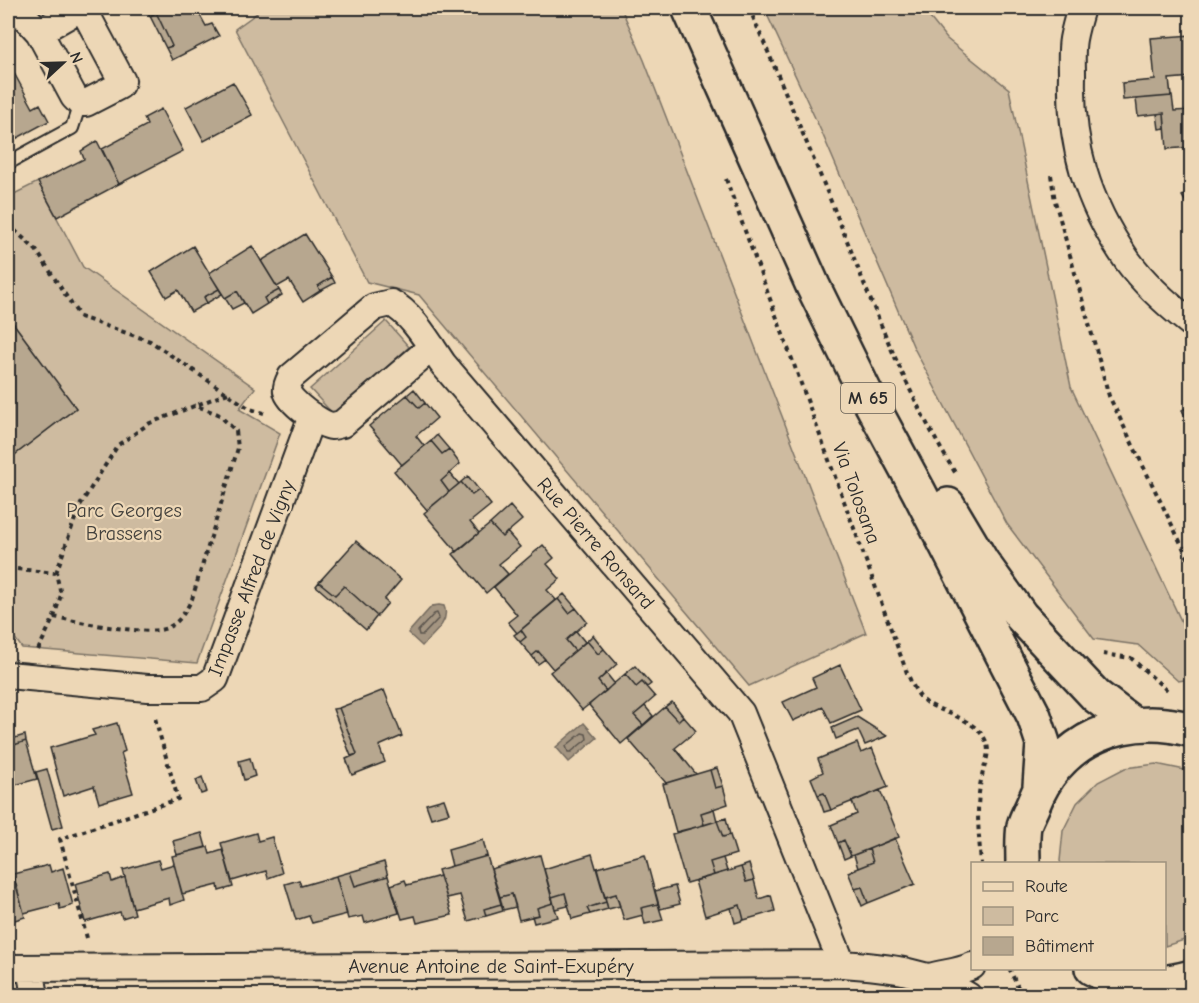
<svg xmlns="http://www.w3.org/2000/svg" width="1199" height="1003" viewBox="0 0 1199 1003" font-family="'Comic Neue',sans-serif">
<rect width="100%" height="100%" fill="#edd7b6"/>
<filter id="ink" filterUnits="userSpaceOnUse"><feTurbulence type="fractalNoise" baseFrequency=".0167" numOctaves="2"/><feDisplacementMap in="SourceGraphic" scale="12" xChannelSelector="R" yChannelSelector="G"/><feConvolveMatrix kernelMatrix="1 2 1 2 8 2 1 2 1" color-interpolation-filters="sRGB"/></filter>
<g filter="url(#ink)">
<path fill="#cebba0" stroke="#7c7366" stroke-width="1.5" d="M255,8H621L644,60L866,633L749,686L419,295L367,282L235,29L257,13Z
M764,8H922L947,39L1009,89L1071,387L1191,642V679L1178,681L1138,645L1094,639L1007,524L914,348L822,133Z
M38,182L83,267L255,388L239,409L280,433L197,663L22,648L8,629V460L76,408L8,316V197Z
M386,321L409,347L334,415L310,389Z
M1156,764L1185,770L1192,774L1191,938L1165,946L1164,864H1061L1060,861L1063,831L1077,803L1098,782L1125,768Z"/>
<path fill="#a49581" stroke="#746b5f" stroke-width="1.5" d="M439,605L444,606C451,622 432,635 422,646L408,633L432,606Z
M584,723L597,738L569,762L556,747Z"/>
<g fill="none" stroke-linecap="round" stroke-linejoin="round">
<path stroke="#5b554d" stroke-width="1.5" d="M437,613L439,618L423,635H419L418,631L434,614Z
M582,733L586,734L587,739L571,752H568L566,746Z"/>
</g>
<path fill="#b7a78f" stroke="#2b2b2b" stroke-width="1.5" d="M145,8H165L150,16Z
M165,8H196L206,26L212,24L219,36L172,60L166,48L172,46L156,12Z
M156,12L172,46L166,48L150,16Z
M1192,35V77L1169,79L1171,96L1123,100L1122,83L1155,80L1151,38Z
M8,62L33,108L40,104L49,121L8,143Z
M233,82L252,115L204,141L186,107Z
M1172,96L1174,111L1192,110V147L1167,149L1164,113L1138,116L1136,99Z
M161,109L183,151L119,184L102,149L147,125L144,118Z
M1164,113L1165,128L1159,129L1157,114Z
M97,141L119,184L57,217L38,182L84,159L81,151Z
M1192,190V212L1182,196Z
M305,234L332,277L318,286L320,291L303,302L289,280L277,287L261,261Z
M193,246L219,289L204,297L207,303L191,312L178,290L166,297L151,272Z
M252,246L279,290L264,298L267,304L251,314L237,291L225,298L209,273Z
M332,277L335,283L320,291L318,286Z
M219,289L222,294L207,303L204,297Z
M279,290L282,295L267,304L264,298Z
M237,291L244,303L232,309L225,298Z
M8,316L76,408L8,460Z
M414,389L425,403L419,408L407,395Z
M407,395L419,408L425,403L437,418L416,436L424,446L402,465L369,426Z
M1192,405V429L1182,410Z
M437,435L449,449L442,454L431,441Z
M431,441L442,454L449,449L460,464L441,481L449,492L427,510L394,471Z
M450,473L459,484L449,492L441,481Z
M468,476L479,490L472,495L461,482Z
M461,482L472,495L479,490L491,505L470,522L479,533L457,552L424,513Z
M510,506L522,520L502,537L490,524Z
M490,524L502,537L507,532L520,547L499,564L508,574L486,593L453,554Z
M356,541L401,580L384,600L388,603L377,616L344,586L335,595L319,582Z
M543,545L554,558L547,564L560,579L547,590L556,600L517,633L508,622L517,615L494,587Z
M319,582L335,595L344,586L377,616L366,630L316,586Z
M564,594L576,608L569,613L558,599Z
M558,599L569,613L576,608L587,622L566,640L575,651L553,669L538,651L532,656L520,642L526,637L521,630Z
M521,630L526,637L520,642L514,635Z
M576,631L585,642L575,651L566,640Z
M593,635L604,649L598,654L587,641Z
M587,641L598,654L604,649L617,664L598,681L606,691L582,710L550,672Z
M538,651L545,659L538,664L532,656Z
M840,665L861,710L831,723L823,707L793,721L783,702L816,687L812,678Z
M635,666L651,684L647,687L642,682L636,687L625,674Z
M606,673L614,683L606,691L598,681Z
M625,674L636,687L642,682L655,697L634,715L643,725L621,744L589,705Z
M384,690L402,736L379,746L385,762L352,775L346,759L357,754L339,708Z
M672,702L683,716L678,721L665,707Z
M645,706L653,716L643,725L634,715Z
M665,707L678,721L683,716L696,731L675,748L696,774L666,783L628,739Z
M339,708L357,754L351,756L333,709Z
M857,717L887,736L865,745L858,730L836,739L832,728Z
M117,723L125,751L121,753L133,793L99,803L94,786L63,796L50,748L95,735L92,730Z
M25,735L26,741L8,747V740Z
M26,741L37,779L8,787V747Z
M857,743L861,753L872,748L888,787L831,810L824,793L818,795L811,778L823,772L818,759Z
M250,758L255,776L244,780L239,761Z
M717,768L723,786L715,788L710,770Z
M47,769L63,826L52,829L36,772Z
M710,770L715,788L723,786L728,804L701,813L704,825L676,832L663,784Z
M202,777L207,792L201,794L196,780Z
M880,790L899,837L851,856L844,840L838,843L831,825L857,814L852,802Z
M824,793L831,810L824,812L818,795Z
M444,799L449,813L431,818L426,804Z
M714,809L717,821L704,825L701,813Z
M726,818L730,835L723,837L717,821Z
M717,821L723,837L730,835L736,854L710,862L714,875L686,883L672,834Z
M202,833L206,847L177,855L173,841Z
M256,833L258,841L272,837L282,873L268,878L266,871L232,881L221,843Z
M895,838L915,884L868,903L862,887L855,889L848,872L873,862L869,849Z
M483,840L487,856L452,866L448,850Z
M844,840L851,856L844,859L838,843Z
M208,847L210,854L223,850L233,887L219,891L218,885L182,894L172,856Z
M869,849L873,862L858,868L854,855Z
M592,854L606,902L587,908L590,914L572,919L565,893L552,897L544,869Z
M540,855L553,903L537,908L539,915L519,920L512,894L500,897L491,869Z
M645,855L658,904L641,908L643,915L624,920L616,894L605,897L597,868Z
M487,856L501,904L484,909L486,916L468,921L460,895L447,898L438,870Z
M723,858L727,871L714,875L710,862Z
M158,860L161,868L174,864L184,900L170,905L169,898L133,908L123,870Z
M384,862L388,876L355,886L350,872Z
M749,864L754,880L746,882L741,867Z
M49,865L51,872L63,868L73,905L60,909L59,904L24,913L13,874Z
M741,867L746,882L754,880L759,899L771,895L775,911L744,920L740,905L705,916L695,881Z
M350,872L355,886L388,876L399,913L365,923L363,916L348,919L336,876Z
M110,874L112,882L125,877L135,914L122,918L120,912L85,922L75,884Z
M336,876L347,914L312,923L309,916L296,920L285,884L299,880L301,886Z
M440,876L452,915L417,923L415,916L402,919L391,885L405,880L407,885Z
M14,879L25,917L11,921L9,915H8V881Z
M675,886L680,904L660,909L655,891Z
M862,887L868,903L862,906L855,889Z
M565,893L568,906L555,909L552,897Z
M512,894L516,907L503,910L500,897Z
M616,894L620,906L608,909L605,897Z
M606,902L608,909L590,914L587,908Z
M553,903L558,917L534,923L532,916L539,915L537,908Z
M501,904L503,911L486,916L484,909Z
M658,904L663,920L645,924L641,908Z
M740,905L744,920L735,923L731,908Z
M105,991H125L126,996H106Z"/>
<g fill="none" stroke-linecap="round" stroke-linejoin="round">
<defs>
<path id="lane" d="M8,163L72,128L80,103"/>
<path id="street" d="M17,8L39,32L74,97L80,103H86L119,86L122,81L85,12L79,9L39,32
M1081,8C1078,18 1075,28 1073,39C1071,50 1072,63 1072,75C1070,145 1087,202 1127,260C1145,285 1168,305 1192,324
M432,347L342,424C341,424 334,426 332,426C321,425 289,402 287,391C286,386 289,381 291,377L374,307L391,303C412,313 430,345 443,364L741,713L842,964
M8,675L147,688H202L215,679L312,416
M8,968L842,964C886,967 929,971 968,996
M30,968L35,996
M930,977C944,973 959,972 972,966"/>
<path id="primary" d="M689,8L813,286L865,392L919,492L1034,716L1043,743L1040,786
M948,505L982,562L1021,616L1096,696L1133,724
M1023,864C1023,852 1022,838 1024,826C1026,819 1030,812 1033,805C1059,739 1124,711 1192,730
M1092,968C1126,987 1155,987 1192,977"/>
</defs>
<use href="#lane" stroke="#2b2b2b" stroke-width="16"/>
<use href="#street" stroke="#2b2b2b" stroke-width="30"/>
<use href="#primary" stroke="#2b2b2b" stroke-width="38"/>
<path stroke="#2b2b2b" stroke-width="4" stroke-dasharray="4.5 4.5" stroke-linecap="butt" d="M749,8C783,86 816,164 848,243C879,322 911,402 956,474
M1051,175L1055,201L1109,396L1192,566
M726,179L907,673C912,683 917,697 927,703C946,714 979,720 987,744C990,754 984,766 982,776C975,804 979,835 981,864
M8,224L36,250L80,317L150,341L250,409L264,413
M8,568L56,573L61,595L54,617L38,650
M56,573L79,507L118,445L150,423L228,393
M54,617C77,621 151,638 169,627C181,621 186,610 192,599L238,448L236,431L218,414L194,405
M1103,654L1131,658L1169,692
M87,938L60,839L178,799L155,718
M1009,968L1022,996"/>
<use href="#lane" stroke="#edd7b6" stroke-width="12"/>
<use href="#street" stroke="#edd7b6" stroke-width="26"/>
<use href="#primary" stroke="#edd7b6" stroke-width="33"/>
</g>
</g>
<g text-anchor="middle" stroke-width="4.5" stroke-linejoin="round" paint-order="stroke">
<rect fill="#edd7b6" stroke="#655f55" stroke-width="1.5" x="841" y="383" width="54" height="30" rx="4.5"/>
<g font-size="18" font-weight="bold" fill="#2b2b2b">
<text x="868" y="404">M 65</text>
</g>
<g font-size="20" fill="#2b2b2b" stroke="#edd7b6">
<text transform="translate(857 493) rotate(70)" y="7">Via Tolosana</text>
<text transform="translate(596 543) rotate(49)" y="7">Rue Pierre Ronsard</text>
<text transform="translate(251 578) rotate(-69)" y="7">Impasse Alfred de Vigny</text>
<text x="491" y="973">Avenue Antoine de Saint-Exupéry</text>
</g>
<g font-size="20" fill="#43413d" stroke="#edd7b6">
<text x="124" y="517">Parc Georges<tspan x="124" dy="23">Brassens</tspan></text>
</g>
</g>
<rect width="1199" height="1003" fill="none" stroke="#edd7b6" stroke-width="30"/>
<rect x="15" y="15" width="1169" height="973" fill="none" stroke="#2b2b2b" stroke-width="2" filter="url(#ink)"/>
<rect x="971" y="862" width="195" height="108" fill="#edd7b6" stroke="#9f927e" stroke-width="1.5"/>
<rect x="983" y="882" width="30" height="9" fill="#edd7b6" stroke="#9f927e" stroke-width="1.5"/>
<text x="1025" y="892" font-size="18" fill="#2b2b2b">Route</text>
<rect x="983" y="907" width="30" height="18" fill="#cebba0" stroke="#9f927e" stroke-width="1.5"/>
<text x="1025" y="922" font-size="18" fill="#2b2b2b">Parc</text>
<rect x="983" y="937" width="30" height="18" fill="#b7a78f" stroke="#9f927e" stroke-width="1.5"/>
<text x="1025" y="952" font-size="18" fill="#2b2b2b">Bâtiment</text>
<g transform="translate(63 63) rotate(68)" stroke="#edd7b6" stroke-width="4.5" paint-order="stroke">
<path d="M0-4.5L10 22L0 15L-10 22Z" fill="#2b2b2b"/>
<text y="-9" font-size="16" font-weight="bold" text-anchor="middle" fill="#2b2b2b">N</text>
</g>
</svg>
